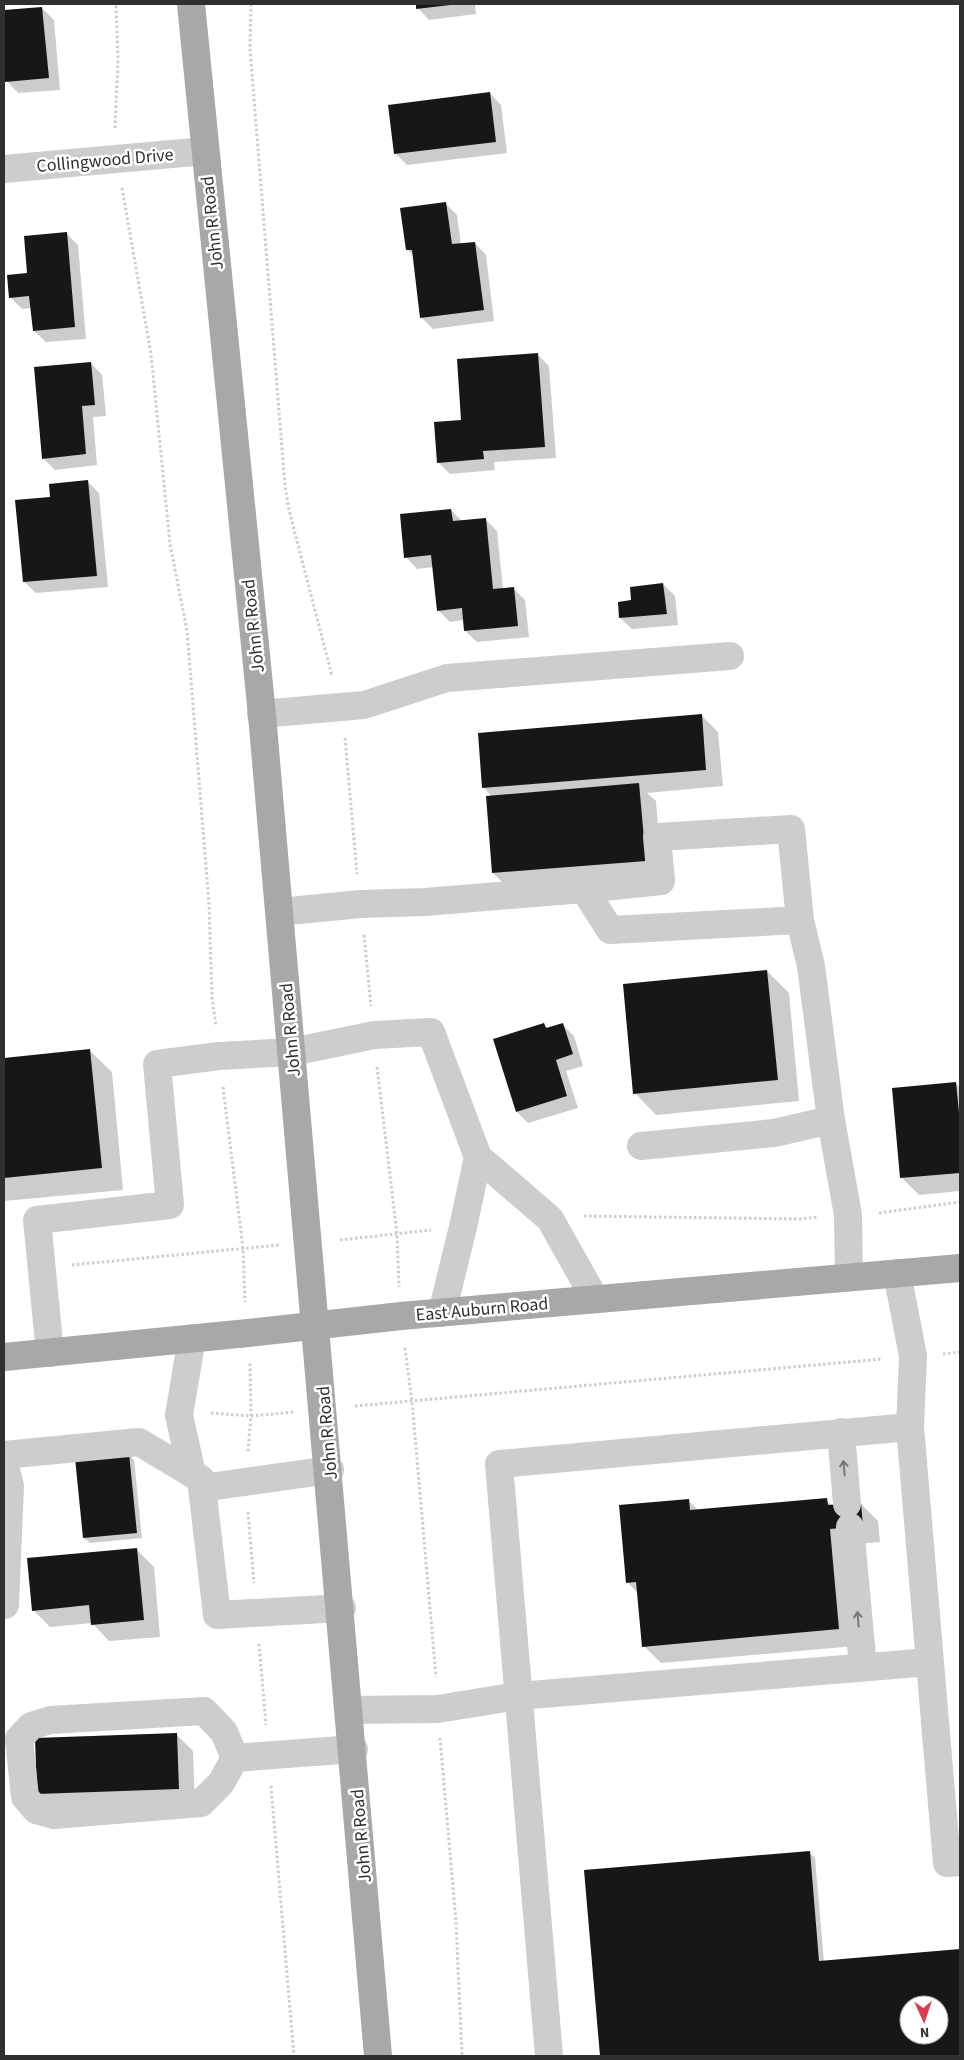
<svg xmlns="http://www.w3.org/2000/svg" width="964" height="2060" viewBox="0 0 964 2060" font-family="'Source Sans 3',sans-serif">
<rect width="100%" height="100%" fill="#fff"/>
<path fill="#0003" fill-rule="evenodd" d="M417,4H475L476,14L429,20L418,8Z
M42,8L54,20L60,90L18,93L6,80H4V12Z
M490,93L501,105L507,153L407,165L396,154Z
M446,204L457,215L461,245L475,243L486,255L494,321L433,329L421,317L414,256L407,249Z
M66,233L78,245L86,339L46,342L34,331L32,308L22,309L10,297L29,274Z
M537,354L549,366L556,458L494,462L495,470L450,474L438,462L463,421Z
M91,363L102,375L106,416L93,417L97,465L55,470L43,458Z
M88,482L99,493L108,587L36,593L24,582L52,498Z
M451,510L463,522L486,520L497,531L503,589L513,588L525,600L529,637L477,642L465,631L464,620L450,622L438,610L434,567L417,569L406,557Z
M663,584L675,596L678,625L632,629L620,618L632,602Z
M701,715L718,732L723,786L647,793L656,801L662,877L510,890L493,873L492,797L484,788L479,734Z
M767,971L789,993L799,1101L656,1115L635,1093Z
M544,1024L548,1029L562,1024L574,1036L583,1066L566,1071L578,1108L528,1123L517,1112Z
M90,1051L112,1072L123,1190L4,1201V1059Z
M956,1083L960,1088V1191L919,1195L902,1178Z
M129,1454L134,1460L142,1538L90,1543L84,1538Z
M688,1500L699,1511L826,1500L833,1506L861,1504L878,1521L880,1542L846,1545L855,1646L661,1663L644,1646L639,1594L627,1582Z
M137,1550L154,1567L160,1637L109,1641L92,1623L50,1627L33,1610Z
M176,1734L193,1751L195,1805L56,1810L39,1793Z
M809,1852L815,1858L824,1962L960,1950V2056H602L586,1872ZM909,2005H939V2035H909Z"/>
<path fill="#171717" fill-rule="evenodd" d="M416,4H450V5L416,9Z
M42,7L49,78L5,82L4,10Z
M490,92L496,142L394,154L388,105Z
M446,202L452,244L475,242L484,310L420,318L412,250H406L400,208Z
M67,232L75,327L33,331L29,296L9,298L7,275L27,273L24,236Z
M538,353L545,447L483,451L484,459L437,463L434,422L461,420L457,359Z
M91,362L95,405L82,406L86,454L42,459L34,367Z
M88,480L97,576L23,582L15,500L50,497L49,484Z
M451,509L453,521L486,518L493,589L514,587L518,626L464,631L462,608L437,611L431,555L404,558L400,514Z
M663,583L667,614L619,618L618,602L631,600L630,587Z
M702,714L706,770L482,788L478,733Z
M639,783L646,861L492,873L486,796Z
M767,970L778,1080L633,1094L623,984Z
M544,1023L546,1028L563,1023L573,1054L556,1060L567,1096L516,1112L493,1039Z
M90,1049L102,1168L4,1178V1058Z
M956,1082L960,1123V1173L900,1178L892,1088Z
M129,1453L137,1533L83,1538L75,1458Z
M827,1498L828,1505L861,1503L863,1526L830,1529L839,1629L642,1647L636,1582L626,1583L619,1505L689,1499L690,1510Z
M137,1548L144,1620L91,1625L89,1605L32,1611L27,1558Z
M177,1733L179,1789L37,1794L35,1738Z
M810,1851L819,1961L960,1949V2056H600L584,1870ZM909,2005H939V2035H909Z"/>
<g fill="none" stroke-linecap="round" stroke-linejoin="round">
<path stroke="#cdcdcd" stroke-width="3" stroke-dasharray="2.5 2.5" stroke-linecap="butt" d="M251,4L250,49L285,486L289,510L332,676
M115,128L118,60L116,4
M122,188L151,354L170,544L187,631L209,904L212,998L216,1026
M345,738L357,874
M364,935L371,1006
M377,1067L397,1234L399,1287
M223,1087L243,1248L245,1302
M879,1213L960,1202
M584,1216L800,1219L818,1217
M340,1240L431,1230
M72,1265L279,1245
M405,1348L412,1401L436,1677
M943,1354L960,1352
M355,1406L882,1359
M211,1413L251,1416L294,1412
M248,1451L251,1416L250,1363
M248,1512L254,1583
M259,1644L266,1725
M440,1738L456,1922L462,2056
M271,1786L294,2056"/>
<path stroke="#cdcdcd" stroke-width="28" d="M4,169L205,151
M261,714L364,705L447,678L730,656
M279,912L360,904L425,902L584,889L610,930L800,920L791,829L657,837L661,881L584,889
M800,920L811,966L831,1120L848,1215L849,1277
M641,1146L774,1133L831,1120
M478,1157L550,1219L595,1299
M897,1273L913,1356L910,1427L947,1863L960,1862
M192,1338L179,1415L192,1474
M50,1353L37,1220L170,1205L157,1064L219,1056L292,1052L374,1035L431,1032L478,1157L463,1227L442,1313
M841,1432L847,1504
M4,1455L139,1442L201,1479L217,1615L342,1608
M4,1462L10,1486L5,1605
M202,1488L330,1470
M850,1527L863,1667
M349,1710L438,1709L518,1696L930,1662
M204,1711L224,1732L235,1758L221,1783L201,1803L54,1815L36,1810L25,1797L19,1739L31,1726L50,1720Z
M235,1758L354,1749
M549,2056L499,1464L910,1427"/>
<path stroke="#a8a8a8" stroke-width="28" d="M191,4C214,241 239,478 262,715C303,1162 342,1609 378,2056
M4,1357L248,1333L401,1316L960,1268"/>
</g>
<defs><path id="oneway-shaft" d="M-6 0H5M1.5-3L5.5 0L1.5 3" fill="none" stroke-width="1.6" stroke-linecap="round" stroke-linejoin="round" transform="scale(1.25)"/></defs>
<g stroke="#777">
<use href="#oneway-shaft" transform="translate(844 1468) rotate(-95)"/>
<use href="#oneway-shaft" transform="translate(858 1619) rotate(-95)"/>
</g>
<g text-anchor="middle" stroke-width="5" stroke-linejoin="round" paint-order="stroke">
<g font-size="18" fill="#303030" stroke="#fff">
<text transform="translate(105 160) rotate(-5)" y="6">Collingwood Drive</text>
<text transform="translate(212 223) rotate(-96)" y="6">John R Road</text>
<text transform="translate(253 626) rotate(-96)" y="6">John R Road</text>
<text transform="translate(290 1030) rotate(-95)" y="6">John R Road</text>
<text transform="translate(482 1309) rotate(-5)" y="6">East Auburn Road</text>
<text transform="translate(327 1433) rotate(-95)" y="6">John R Road</text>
<text transform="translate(361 1836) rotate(-95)" y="6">John R Road</text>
</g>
</g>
<rect width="964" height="2060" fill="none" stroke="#303030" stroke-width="10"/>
<g transform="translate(924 2020) rotate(177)"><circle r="24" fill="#ffffff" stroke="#acacac"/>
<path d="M0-4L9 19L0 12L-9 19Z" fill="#dc3d4c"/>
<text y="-8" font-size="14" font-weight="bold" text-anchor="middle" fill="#303030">N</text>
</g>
</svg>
